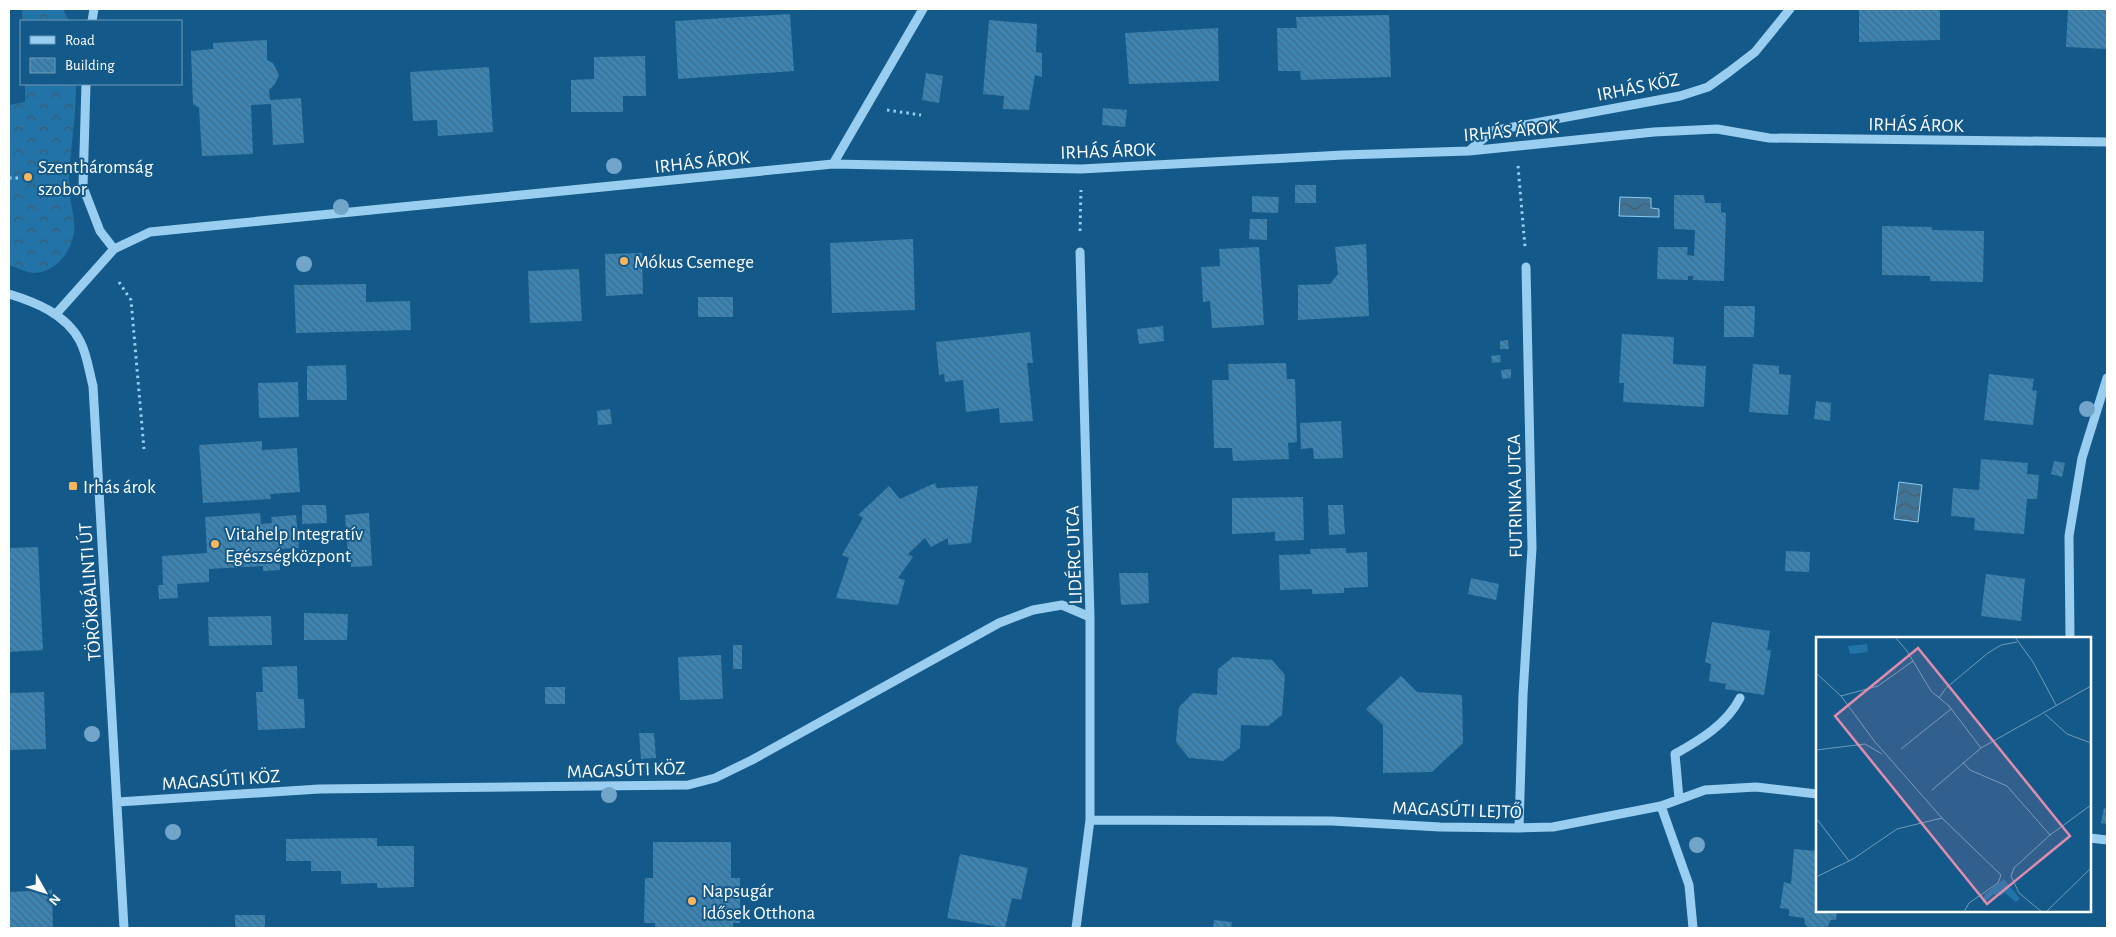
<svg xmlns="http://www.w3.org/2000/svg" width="2116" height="937" viewBox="0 0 2116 937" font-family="'Alegreya Sans',sans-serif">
<defs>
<pattern id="forest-crowns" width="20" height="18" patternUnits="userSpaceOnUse" patternTransform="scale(1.25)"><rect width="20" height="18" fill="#2273a8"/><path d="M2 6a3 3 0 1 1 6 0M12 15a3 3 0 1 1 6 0" fill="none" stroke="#3b5c71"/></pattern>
<pattern id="water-waves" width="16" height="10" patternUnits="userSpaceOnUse" patternTransform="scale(1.25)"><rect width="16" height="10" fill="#407497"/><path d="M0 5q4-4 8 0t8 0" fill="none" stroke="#475c6a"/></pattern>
<pattern id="building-back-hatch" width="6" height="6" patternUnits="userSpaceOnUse" patternTransform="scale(1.25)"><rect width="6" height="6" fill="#3c84b3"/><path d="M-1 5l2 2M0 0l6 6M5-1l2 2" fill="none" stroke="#436b85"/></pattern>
</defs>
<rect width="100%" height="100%" fill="#13598a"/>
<path fill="url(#forest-crowns)" d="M22,9H63L69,21H22Z
M25,84H76C76,115 71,145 69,176C68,192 72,205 74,221C77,244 60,272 34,273C27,273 16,267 9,265V105L25,102Z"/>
<path fill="url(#water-waves)" stroke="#8bccf3" d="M1620,197L1651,198V208L1659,209V217L1619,216Z
M1899,482L1922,485L1918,522L1894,519Z"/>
<path fill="url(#building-back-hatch)" d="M1859,9H1940V40L1859,42Z
M2068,9H2107V49L2066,47Z
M790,14L794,71L678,79L675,21Z
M1389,15L1391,77L1301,80L1300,71H1278L1277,28H1297L1296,17Z
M989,20L1037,24L1036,52L1042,53V77L1035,75L1029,110L1003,109L1004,96L983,94Z
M1218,28L1219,81L1129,84L1125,33Z
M267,40V60L273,63L279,75L275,84L269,90L270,100L301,98L304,143L273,145L271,104L251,105L253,154L202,156L199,108L193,104L191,51L213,49V43Z
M645,56L646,96H623V112H571V80L594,79V57Z
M489,67L493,132L438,136L437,120L413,121L410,72Z
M926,73L943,76L939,103L922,100Z
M1103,108L1127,110L1125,127L1102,125Z
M1295,185H1316V203H1295Z
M1674,195H1704L1705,203H1721V212L1726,213L1724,281L1693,280V276H1688V280L1657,279L1658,247H1688L1687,255L1694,256L1695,230L1674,229Z
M1252,196L1279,197L1278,213L1252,212Z
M1250,219H1267V240L1249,239Z
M1882,226L1932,227V230L1984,231L1983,282L1930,281V276L1882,275Z
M913,239L915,310L832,313L830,243Z
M1366,244L1369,316L1298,320V285L1330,284L1338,274L1335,247Z
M1259,247L1264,325L1212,328L1210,301L1203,302L1201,267L1220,266L1219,249Z
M642,253L643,294L606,296L605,254Z
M579,269L582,321L530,323L528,271Z
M366,284V302L410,301L411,330L296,333L294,285Z
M698,297H733V317H698Z
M1724,306H1755L1754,337H1724Z
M1163,326L1164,341L1139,344L1137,329Z
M1030,332L1033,363H1027L1033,421L1000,423L999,408L966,412L963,380L945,382L944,374L939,375L936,342Z
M1622,334L1674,337L1673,364L1706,366L1704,407L1623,402L1624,383H1619Z
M1508,340L1509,349H1500V341Z
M1500,355L1501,362L1492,363L1491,356Z
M1286,363L1287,379H1295L1297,442L1288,443L1289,459L1233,461L1232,448H1214L1212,380H1229L1228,364Z
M1753,364L1779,366V374L1791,375L1788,415L1749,412Z
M346,365L347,400H307V366Z
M1511,369V378L1502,379L1501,370Z
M1989,374L2034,379L2032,390L2037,391L2033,425L1984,420Z
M298,382L299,417L259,418L258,383Z
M1816,401L1831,403L1830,421L1814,419Z
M610,409L612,424L598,425L597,411Z
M1341,421L1343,458L1314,459L1313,448L1301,449L1300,423Z
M262,441V450L297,448L300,492L270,494L271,499L203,503L199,445Z
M1981,459L2028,463L2027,474L2039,475L2037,499H2027L2024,534L1974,530L1975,518L1951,516L1953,488L1979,490Z
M2054,461L2065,463L2062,477L2051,474Z
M935,483L937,488L978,486L971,543L948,545V538L931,547L925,538L908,554L913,557L898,578L905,580L898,605L836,598L849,558L842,555L863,518L858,515L889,486L900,499Z
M1303,497L1304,540L1275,541V532L1232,534V498Z
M302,505H326L327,523L302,524Z
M1328,505H1343L1345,534L1329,535Z
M260,513L261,524L272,523L271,517L296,515L299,548L279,549L280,570L263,571V566L209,569V582L177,584L178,598L159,599L158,585H163L162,556L207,553L205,517Z
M369,513L372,566L351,567V555H348L345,515Z
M38,547L43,650L9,652V548Z
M1346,548V553L1367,552L1368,587L1344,588V593L1312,594V589L1280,590L1279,555L1311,554L1310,549Z
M1786,551L1810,552L1809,572L1785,571Z
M1119,573H1148L1149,603L1121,605Z
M1986,574L2025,579L2021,621L1981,616Z
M1471,578L1499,584L1496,600L1468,594Z
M304,613L348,614L347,640H304Z
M271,616L272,645L209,646L208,617Z
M1712,622L1770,631L1767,650H1771L1764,695L1725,689L1726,684L1709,681L1711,664L1705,662Z
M733,645H742V669H733Z
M721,655L723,699L680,700L678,657Z
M1233,657L1272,660L1285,675L1282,715L1268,726L1241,725L1240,748L1223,761L1189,758L1176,742L1179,707L1193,693L1217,695L1218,669Z
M297,666L298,699H304L305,728L258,730L256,692H263L262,667Z
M1401,676L1417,692L1462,695L1463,743L1432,772L1383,773V725L1366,709Z
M545,687H565V704H545Z
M44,692L46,749L9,750V693Z
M639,733H654L656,758L641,759Z
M2104,808L2107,809V824L2101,823Z
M377,838V846H414V887L377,888V883L341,884V871H311V861H286V839Z
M653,842H731V878H740V923H733V928H655V923H644L645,878H653Z
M1794,849L1817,851V911H1837L1836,920H1831L1827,928H1809L1805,924L1804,918L1789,916V909L1780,908L1784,882L1791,884Z
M960,854L1028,868L1021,900L1012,898L1005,928L947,918Z
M52,890L53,928H9V892Z
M235,915H265V928H235Z
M1214,920L1232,922L1231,928H1213Z"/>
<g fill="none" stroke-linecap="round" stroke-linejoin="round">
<path stroke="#9acef0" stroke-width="3" stroke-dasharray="2.5 4" stroke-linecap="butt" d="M887,110L921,115
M1518,166L1525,247
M9,178H22
M1080,231L1081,190
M119,282L131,300L144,449"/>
<path stroke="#9acef0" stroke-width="9" d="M92,21L94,9
M86,84L83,187L100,231L114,249
M1469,151L1492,131L1680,96L1708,87L1729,72L1755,52L1790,9
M833,164L923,9
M9,294C35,302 66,314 80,341C87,354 89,371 93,386L124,928
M56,314L114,249L150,232L833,164L1081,169L1343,155L1469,151L1654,132L1717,129L1769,138L2107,142
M2070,638L2069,536L2082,458L2107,378
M1679,799L1675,754C1700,740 1727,724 1740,698
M118,802L319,789L688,785L715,778L752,760L999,623L1033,610L1062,605L1090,617
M1661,806L1689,885L1693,928
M1090,820L1332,821L1440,827L1519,828L1553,827L1661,806L1705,790L1756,787L1817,794
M1519,828L1523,695L1532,548L1526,267
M2090,838L2107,840
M1076,928L1090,820V617L1080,252"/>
</g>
<g fill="#72a5c9">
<circle cx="614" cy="166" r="8"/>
<circle cx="341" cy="207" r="8"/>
<circle cx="304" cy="264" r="8"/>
<circle cx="2087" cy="409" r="8"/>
<circle cx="92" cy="734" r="8"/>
<circle cx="609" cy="795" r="8"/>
<circle cx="173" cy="832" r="8"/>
<circle cx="1697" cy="845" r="8"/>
</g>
<g fill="#ffb559" stroke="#13598a" stroke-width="2">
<circle cx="28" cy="177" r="5"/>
<circle cx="624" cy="261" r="5"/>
<rect x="68" y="481" width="10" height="10" rx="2.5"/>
<circle cx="215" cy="544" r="5"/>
<circle cx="692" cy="901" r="5"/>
</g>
<g text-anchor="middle" stroke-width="4" stroke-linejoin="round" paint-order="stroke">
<g font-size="19" fill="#fff" stroke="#13598a">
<text transform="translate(1638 86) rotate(-11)" y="7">IRHÁS KÖZ</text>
<text transform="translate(1916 124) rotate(1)" y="7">IRHÁS ÁROK</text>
<text transform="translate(1511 130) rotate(-5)" y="7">IRHÁS ÁROK</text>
<text transform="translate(1108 150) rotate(-2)" y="7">IRHÁS ÁROK</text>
<text transform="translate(702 161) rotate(-6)" y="7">IRHÁS ÁROK</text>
<text transform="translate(1514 496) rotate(-91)" y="7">FUTRINKA UTCA</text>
<text transform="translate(1073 555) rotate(-92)" y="7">LIDÉRC UTCA</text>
<text transform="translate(89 592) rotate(-94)" y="7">TÖRÖKBÁLINTI ÚT</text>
<text transform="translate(626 769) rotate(-2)" y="7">MAGASÚTI KÖZ</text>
<text transform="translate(221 779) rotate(-4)" y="7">MAGASÚTI KÖZ</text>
<text transform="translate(1457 809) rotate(2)" y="7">MAGASÚTI LEJTŐ</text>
</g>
<g font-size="19" fill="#fff" stroke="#13598a" text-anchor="start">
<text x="38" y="173">Szentháromság<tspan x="38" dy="22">szobor</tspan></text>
<text x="634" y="268">Mókus Csemege</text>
<text x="83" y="493">Irhás árok</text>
<text x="225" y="540">Vitahelp Integratív<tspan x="225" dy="22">Egészségközpont</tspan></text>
<text x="702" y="897">Napsugár<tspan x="702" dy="22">Idősek Otthona</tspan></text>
</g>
</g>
<g transform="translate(1816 637)">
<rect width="275" height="275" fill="#13598a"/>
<path d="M51,7L52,15L34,17L32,9Z" fill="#2273a8"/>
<path d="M188,242L204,262L200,265L189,256L184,259L178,257L166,267L169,257Z" fill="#2273a8"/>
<path fill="none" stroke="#719bb9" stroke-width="1" d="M79,0L91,14L115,54L133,69L165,111M199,0L217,25L240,68M0,36L25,59L59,105L126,181L185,238M25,59L62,49L97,24M123,61L130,51L172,16L185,8L201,5M229,77L251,97L275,106M85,112L135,72M0,113L49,107L66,117M147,125L154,133L191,149L234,198M116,153L165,111L275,49M0,181L33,224M195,239L198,231L234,198L275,168M195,239L203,256L226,275M0,240L37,222L81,192L126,181M148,275L153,266L182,246L185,238M230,275L275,231"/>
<path fill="#e08cad" fill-opacity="0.15" stroke="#e08cad" stroke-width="2.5" d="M102,11L254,199L171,267L19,79Z"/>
<rect width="275" height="275" fill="none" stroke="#fff" stroke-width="2.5"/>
</g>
<rect width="2116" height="937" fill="none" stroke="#ffffff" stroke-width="20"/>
<rect x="20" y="20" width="162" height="65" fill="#13598a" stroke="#719bb9"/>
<rect x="30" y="36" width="25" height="8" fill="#9acef0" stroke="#719bb9"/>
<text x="65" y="45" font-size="15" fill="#ffffff">Road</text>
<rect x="30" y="58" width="25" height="15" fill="url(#building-back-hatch)" stroke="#719bb9"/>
<text x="65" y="70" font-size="15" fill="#ffffff">Building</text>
<g transform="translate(45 892) rotate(129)" stroke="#13598a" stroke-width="4" paint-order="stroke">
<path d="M0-4L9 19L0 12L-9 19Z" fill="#ffffff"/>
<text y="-8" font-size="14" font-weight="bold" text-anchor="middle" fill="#ffffff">N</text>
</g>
</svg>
